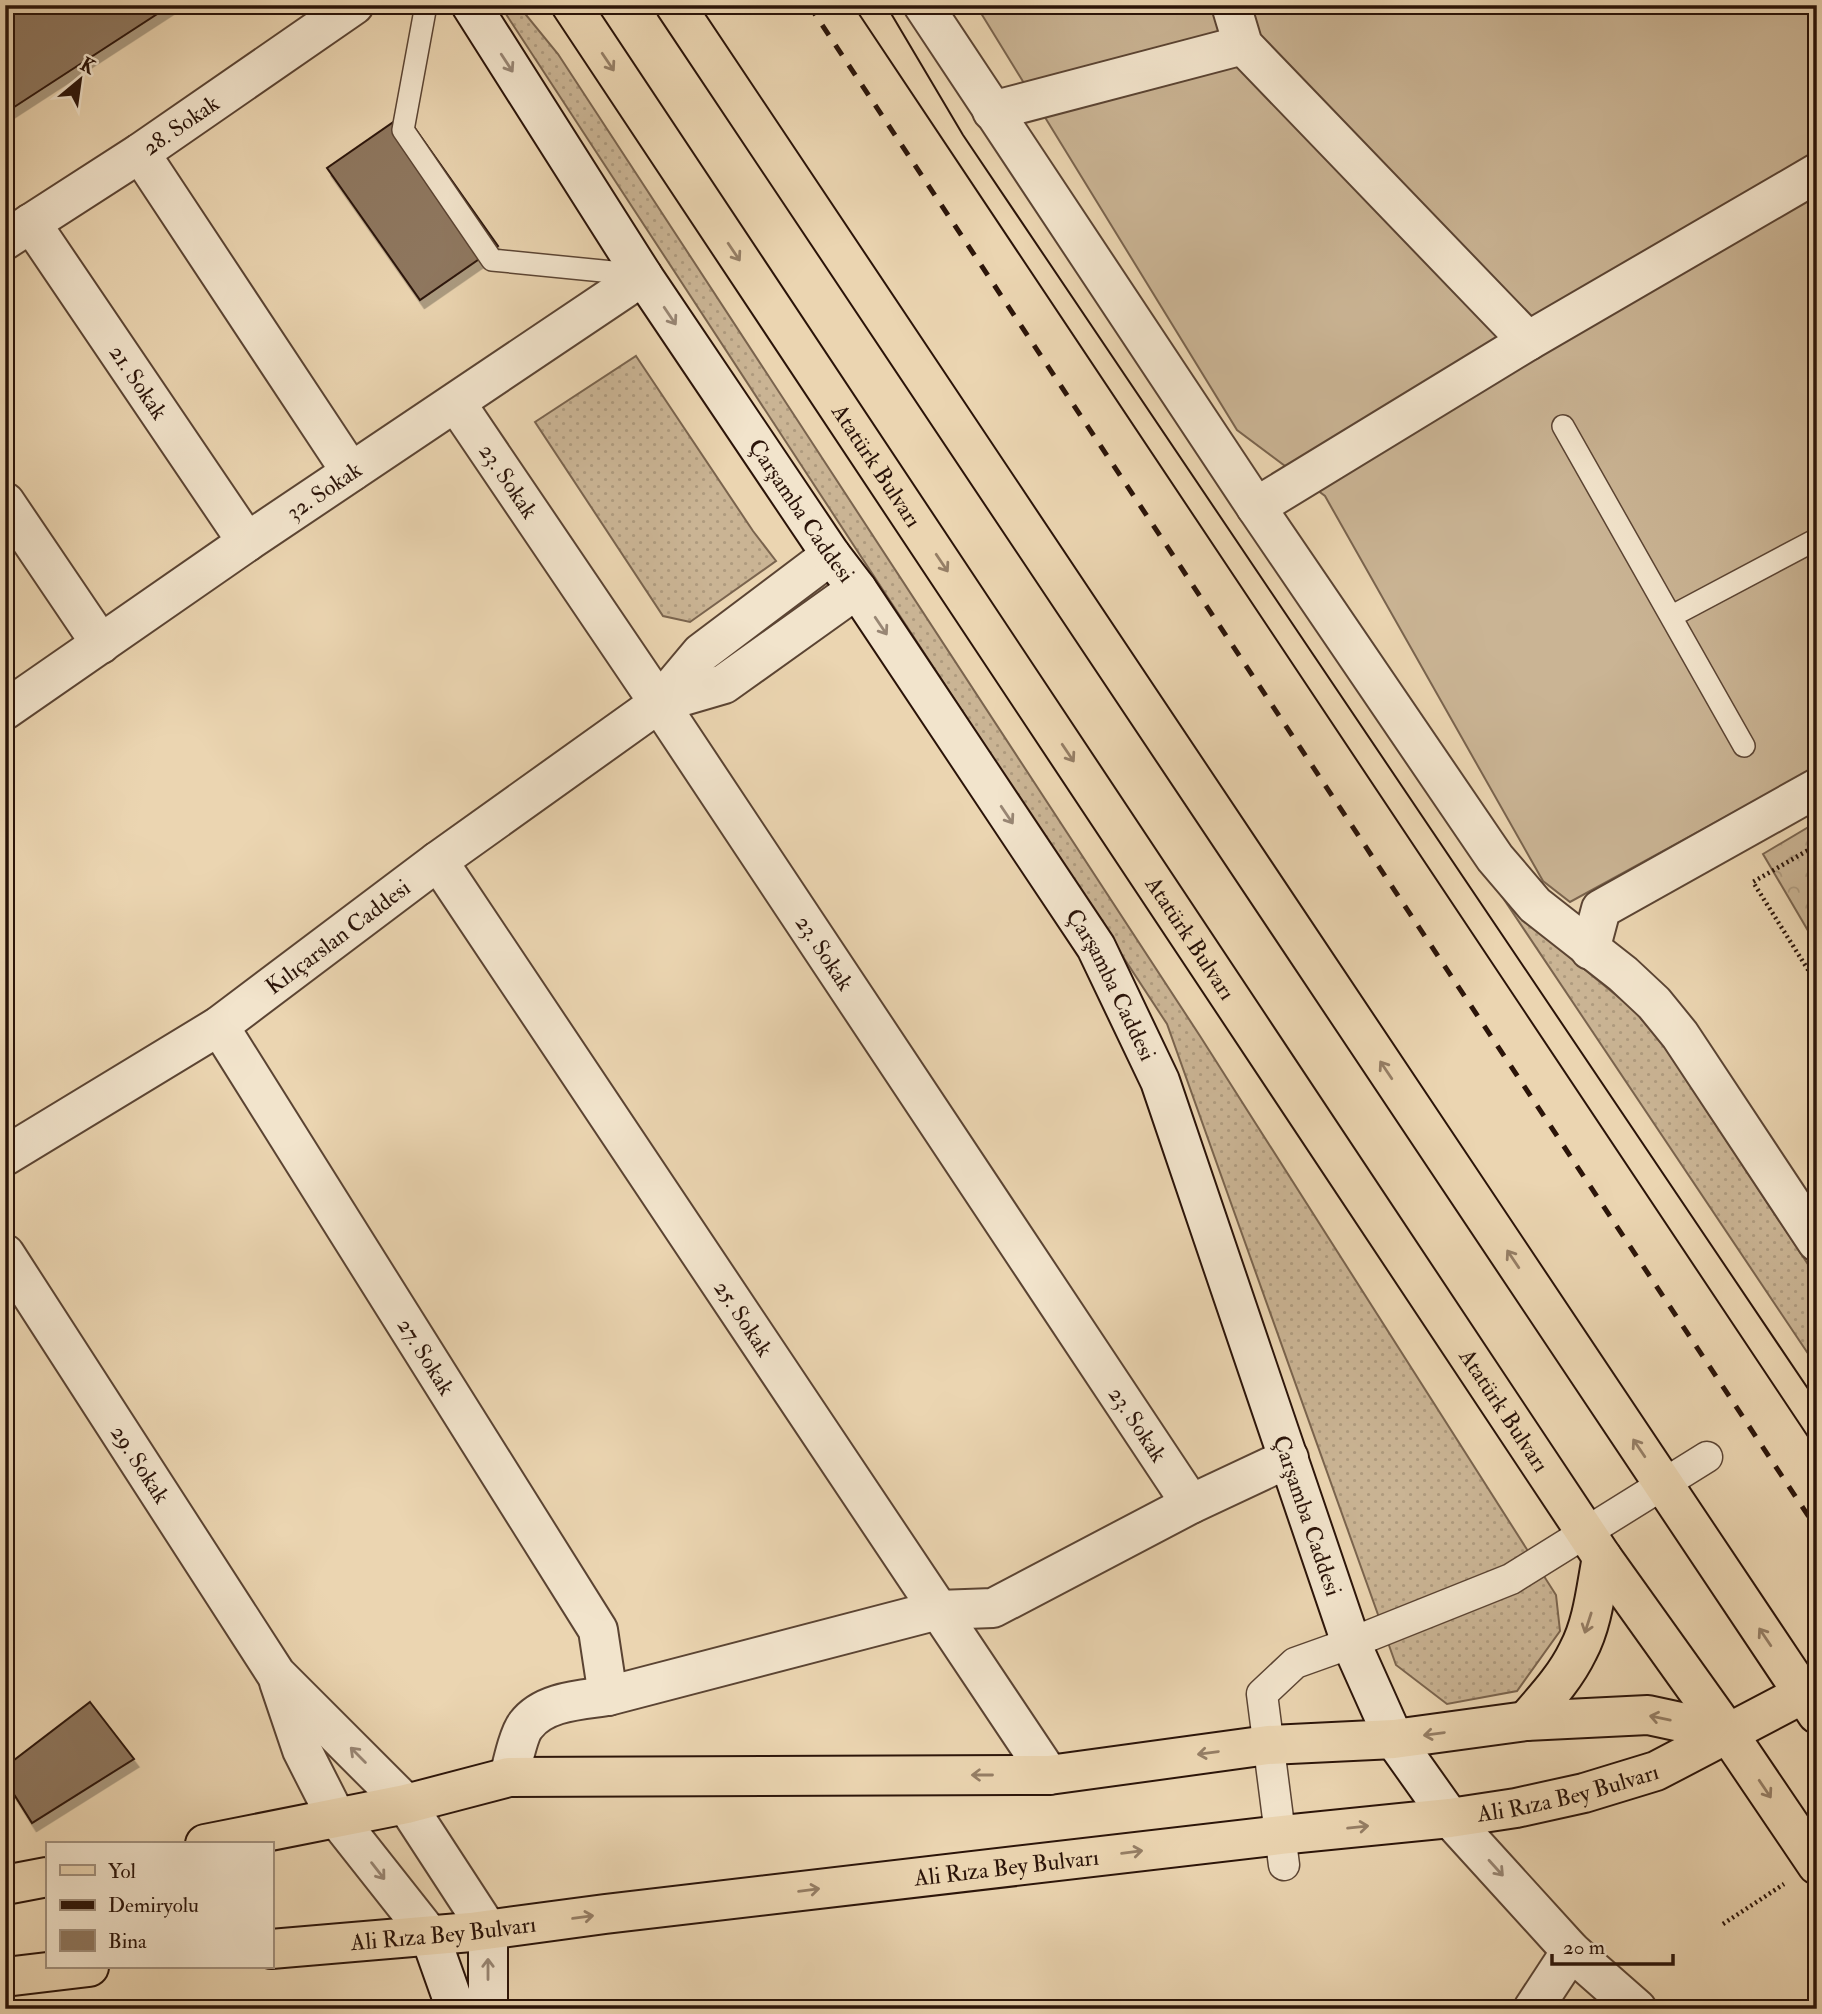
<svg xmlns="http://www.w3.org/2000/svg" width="1822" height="2014" viewBox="0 0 1822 2014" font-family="'IM FELL Double Pica',serif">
<defs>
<pattern id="grass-dots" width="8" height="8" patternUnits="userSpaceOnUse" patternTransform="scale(1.75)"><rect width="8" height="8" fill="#cab494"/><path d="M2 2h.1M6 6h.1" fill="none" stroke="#ae9a7e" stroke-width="1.8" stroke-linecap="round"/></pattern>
<pattern id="park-crowns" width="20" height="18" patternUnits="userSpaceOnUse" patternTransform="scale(1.75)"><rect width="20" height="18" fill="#cab494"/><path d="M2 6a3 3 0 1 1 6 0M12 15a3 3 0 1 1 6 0" fill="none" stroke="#ae9a7e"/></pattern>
<filter id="shadow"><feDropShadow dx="4.5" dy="8" stdDeviation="0" flood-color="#0004"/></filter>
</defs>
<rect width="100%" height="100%" fill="#ebd5b1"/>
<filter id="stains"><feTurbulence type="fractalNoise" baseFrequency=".00286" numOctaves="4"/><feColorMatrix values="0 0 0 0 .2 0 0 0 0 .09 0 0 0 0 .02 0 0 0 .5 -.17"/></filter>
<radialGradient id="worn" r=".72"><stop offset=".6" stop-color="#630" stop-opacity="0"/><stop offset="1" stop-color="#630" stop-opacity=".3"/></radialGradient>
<path fill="url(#grass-dots)" stroke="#7a644e" stroke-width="2" d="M500,5H518L558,54L1200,1036L1556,1595L1560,1631L1517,1691L1447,1704L1396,1665L1167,1024Z
M636,356L753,531L776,561L690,622L663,616L535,422Z
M1501,895L1529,924L1633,1009L1664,1046L1817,1278V1367Z"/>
<path fill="url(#park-crowns)" stroke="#7a644e" stroke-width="2" d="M1817,822V946L1763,854Z"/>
<path fill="#cab494" stroke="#7a644e" stroke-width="2" d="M976,5H1817V767L1570,902L1543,881L1325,496L1237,430Z"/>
<path fill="#8f7860" stroke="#2b1409" stroke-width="2" filter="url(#shadow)" d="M5,5H171L5,113Z
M405,114L498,246L420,300L327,168Z
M90,1702L134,1759L32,1823L5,1780V1767Z"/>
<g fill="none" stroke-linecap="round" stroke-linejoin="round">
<defs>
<path id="service" d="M426,5L403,130L492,260L643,275
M1563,426L1744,746
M1672,616L1817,539"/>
<path id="pedestrian" d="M1284,1865L1262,1694L1295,1663L1351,1643L1511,1579L1707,1457"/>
<g id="minor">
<path d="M923,5L1256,507L1495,858L1535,905L1623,974L1654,1003L1680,1035L1817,1242"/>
<path d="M1231,5L1243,45L1528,341"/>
<path d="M992,111L1243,45"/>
<path d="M140,153L351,472"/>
<path id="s1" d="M31,223L247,542"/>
<path id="s2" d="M456,403L659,703L1191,1504"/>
<path d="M1256,507L1528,341L1817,173"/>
<path id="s3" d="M438,861L1049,1775"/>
<path d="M1590,950L1601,909L1817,788"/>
<path id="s4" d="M219,1026L598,1630L608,1696"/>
<path id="s5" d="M5,1254L276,1674L406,1804L488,1930"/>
<path d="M279,1682L302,1750L336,1817L430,1936"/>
<path d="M509,1777C512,1765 519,1733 526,1725C544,1701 581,1700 608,1696L938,1610L993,1608L1191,1504L1289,1458"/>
<path d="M1450,1818L1571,1951L1637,2009"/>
<path d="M1533,2009L1571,1951"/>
</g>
<g id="tertiary">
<path id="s6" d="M5,240L140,153L354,5"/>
<path d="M5,502L101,644"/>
<path d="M659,703L701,653L831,555"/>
<path id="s7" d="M5,710L247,542L643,276"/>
<path id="s8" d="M5,1156L219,1026L438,861L659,703L724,684L857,589"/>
</g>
<g id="secondary">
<path id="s9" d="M471,5L643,276L831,555L857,589L1096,947L1160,1081L1351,1643L1394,1739L1450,1818"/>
<path d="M430,1936L456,2009"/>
<path d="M488,2009V1930"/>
</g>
<g id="primary">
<path id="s10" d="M571,5L1602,1557L1727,1732L1817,1865"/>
<path d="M675,5L1817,1714"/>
<path d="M1526,1721C1545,1699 1565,1678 1578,1651C1593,1623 1596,1588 1602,1557"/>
<path d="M205,1844L406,1804L509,1777L1049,1775L1268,1745L1394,1739L1526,1721L1648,1715L1727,1732"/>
<path d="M5,1885L47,1877"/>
<path id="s11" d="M271,1949L471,1932L605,1914L1281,1835L1450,1818L1516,1808L1584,1793L1656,1771L1803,1694"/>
<path d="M5,1977L89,1967"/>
</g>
</defs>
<use href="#service" stroke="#5b4433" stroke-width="24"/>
<use href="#pedestrian" stroke="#5b4433" stroke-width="33"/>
<use href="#minor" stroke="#5b4433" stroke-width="42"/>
<use href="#tertiary" stroke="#5b4433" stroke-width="42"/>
<use href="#secondary" stroke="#2b1409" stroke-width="42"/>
<use href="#primary" stroke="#2b1409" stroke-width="42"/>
<path stroke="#2b1409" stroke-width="4.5" stroke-dasharray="2 3.5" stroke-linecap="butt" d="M1817,845L1753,882L1817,984
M1723,1924L1784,1884"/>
<use href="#service" stroke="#f2e4cc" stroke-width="21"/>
<use href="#pedestrian" stroke="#f2e4cc" stroke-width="30"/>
<use href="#minor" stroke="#f2e4cc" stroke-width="38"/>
<use href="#tertiary" stroke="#f2e4cc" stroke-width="38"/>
<use href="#secondary" stroke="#f2e4cc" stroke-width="38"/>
<use href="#primary" stroke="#ebd5b1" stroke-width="38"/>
<path stroke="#2b1409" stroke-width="2" d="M853,5L1817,1450
M886,5L963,135L1817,1402"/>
<path stroke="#2b1409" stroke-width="5" stroke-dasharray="12 12" stroke-linecap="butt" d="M809,5L1817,1529"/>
</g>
<defs><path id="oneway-shaft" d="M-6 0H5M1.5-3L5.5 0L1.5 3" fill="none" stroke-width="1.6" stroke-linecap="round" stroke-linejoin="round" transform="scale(1.75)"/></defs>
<g stroke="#957e65">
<use href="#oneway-shaft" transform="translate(608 62) rotate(56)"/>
<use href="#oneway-shaft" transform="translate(734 252) rotate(56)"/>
<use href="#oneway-shaft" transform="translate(942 563) rotate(56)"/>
<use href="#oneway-shaft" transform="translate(1068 753) rotate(56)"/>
<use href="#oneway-shaft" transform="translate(1386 1070) rotate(-124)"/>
<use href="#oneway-shaft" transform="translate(1513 1259) rotate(-124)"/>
<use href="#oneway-shaft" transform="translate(1639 1448) rotate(-124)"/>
<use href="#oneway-shaft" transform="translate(1588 1623) rotate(108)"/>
<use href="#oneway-shaft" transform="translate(1765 1637) rotate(-124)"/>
<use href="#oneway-shaft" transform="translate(1660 1718) rotate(-168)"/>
<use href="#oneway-shaft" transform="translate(1434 1734) rotate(172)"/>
<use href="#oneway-shaft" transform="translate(1208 1753) rotate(172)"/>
<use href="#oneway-shaft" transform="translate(982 1775) rotate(180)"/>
<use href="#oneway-shaft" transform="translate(1765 1789) rotate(56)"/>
<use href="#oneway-shaft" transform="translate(1358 1827) rotate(-6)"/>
<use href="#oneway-shaft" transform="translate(1132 1852) rotate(-7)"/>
<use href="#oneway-shaft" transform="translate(809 1890) rotate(-7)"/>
<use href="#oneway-shaft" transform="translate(583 1917) rotate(-8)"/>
</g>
<g stroke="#988674">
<use href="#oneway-shaft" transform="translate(507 63) rotate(57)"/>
<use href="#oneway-shaft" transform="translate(670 316) rotate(56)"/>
<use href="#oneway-shaft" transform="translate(881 626) rotate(56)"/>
<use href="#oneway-shaft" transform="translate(1007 815) rotate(56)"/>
<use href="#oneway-shaft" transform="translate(358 1755) rotate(-135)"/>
<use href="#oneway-shaft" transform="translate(1496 1868) rotate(48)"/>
<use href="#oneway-shaft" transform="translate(378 1871) rotate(52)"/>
<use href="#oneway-shaft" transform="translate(488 1969) rotate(-90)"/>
</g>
<g text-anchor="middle" stroke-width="5" stroke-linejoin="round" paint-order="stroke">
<g font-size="23" fill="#2b1409" stroke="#f2e4cc">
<text dy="8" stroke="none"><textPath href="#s6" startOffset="210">28. Sokak</textPath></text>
<text dy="8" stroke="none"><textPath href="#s1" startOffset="192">21. Sokak</textPath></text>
<text dy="8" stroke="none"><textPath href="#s10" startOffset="553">Atatürk Bulvarı</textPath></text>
<text dy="8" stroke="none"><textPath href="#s2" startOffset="94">23. Sokak</textPath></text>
<text dy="8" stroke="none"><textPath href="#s7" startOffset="387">32. Sokak</textPath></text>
<text dy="8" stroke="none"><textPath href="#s9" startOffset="604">Çarşamba Caddesi</textPath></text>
<text dy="8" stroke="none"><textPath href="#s8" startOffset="399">Kılıçarslan Caddesi</textPath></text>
<text dy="8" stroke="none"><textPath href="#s10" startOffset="1120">Atatürk Bulvarı</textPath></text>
<text dy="8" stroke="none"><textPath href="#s2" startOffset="662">23. Sokak</textPath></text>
<text dy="8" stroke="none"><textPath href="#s9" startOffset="1171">Çarşamba Caddesi</textPath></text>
<text dy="8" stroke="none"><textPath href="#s3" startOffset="550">25. Sokak</textPath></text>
<text dy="8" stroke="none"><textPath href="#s4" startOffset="390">27. Sokak</textPath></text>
<text dy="8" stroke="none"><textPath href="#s10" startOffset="1687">Atatürk Bulvarı</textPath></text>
<text dy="8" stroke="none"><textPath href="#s2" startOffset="1228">23. Sokak</textPath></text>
<text dy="8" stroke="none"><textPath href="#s5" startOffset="250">29. Sokak</textPath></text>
<text dy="8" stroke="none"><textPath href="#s9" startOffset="1738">Çarşamba Caddesi</textPath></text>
<text dy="8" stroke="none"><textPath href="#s11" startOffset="1307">Ali Rıza Bey Bulvarı</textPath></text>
<text dy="8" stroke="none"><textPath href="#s11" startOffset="740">Ali Rıza Bey Bulvarı</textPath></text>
<text dy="8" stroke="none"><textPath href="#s11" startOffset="173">Ali Rıza Bey Bulvarı</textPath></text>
</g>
</g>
<rect width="1822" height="2014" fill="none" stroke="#ebd5b1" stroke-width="28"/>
<rect x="7" y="7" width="1808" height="2000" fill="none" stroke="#2b1409" stroke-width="3.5"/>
<rect x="14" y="14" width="1794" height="1986" fill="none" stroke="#2b1409" stroke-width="2"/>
<rect x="46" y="1842" width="228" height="126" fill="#f2e4cc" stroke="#a2917e" stroke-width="2"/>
<rect x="60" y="1865" width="35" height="10" fill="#ebd5b1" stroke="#a2917e" stroke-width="2"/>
<text x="108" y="1878" font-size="21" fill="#2b1409">Yol</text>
<rect x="60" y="1900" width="35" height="10" fill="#2b1409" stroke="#a2917e" stroke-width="2"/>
<text x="108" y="1912" font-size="21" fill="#2b1409">Demiryolu</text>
<rect x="60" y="1930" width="35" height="21" fill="#8f7860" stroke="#a2917e" stroke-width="2"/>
<text x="108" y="1948" font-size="21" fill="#2b1409">Bina</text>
<g transform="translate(80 80) rotate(29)" stroke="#f2e4cc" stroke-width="5" paint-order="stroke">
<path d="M0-5L12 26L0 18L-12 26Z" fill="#2b1409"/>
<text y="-10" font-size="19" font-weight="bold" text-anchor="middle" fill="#2b1409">K</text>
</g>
<path d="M1552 1954v10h121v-10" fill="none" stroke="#2b1409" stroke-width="3.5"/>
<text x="1563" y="1954" font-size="21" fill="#2b1409" stroke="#f2e4cc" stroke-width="5" paint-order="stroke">20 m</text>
<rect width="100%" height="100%" filter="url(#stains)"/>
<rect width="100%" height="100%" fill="url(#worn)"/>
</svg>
